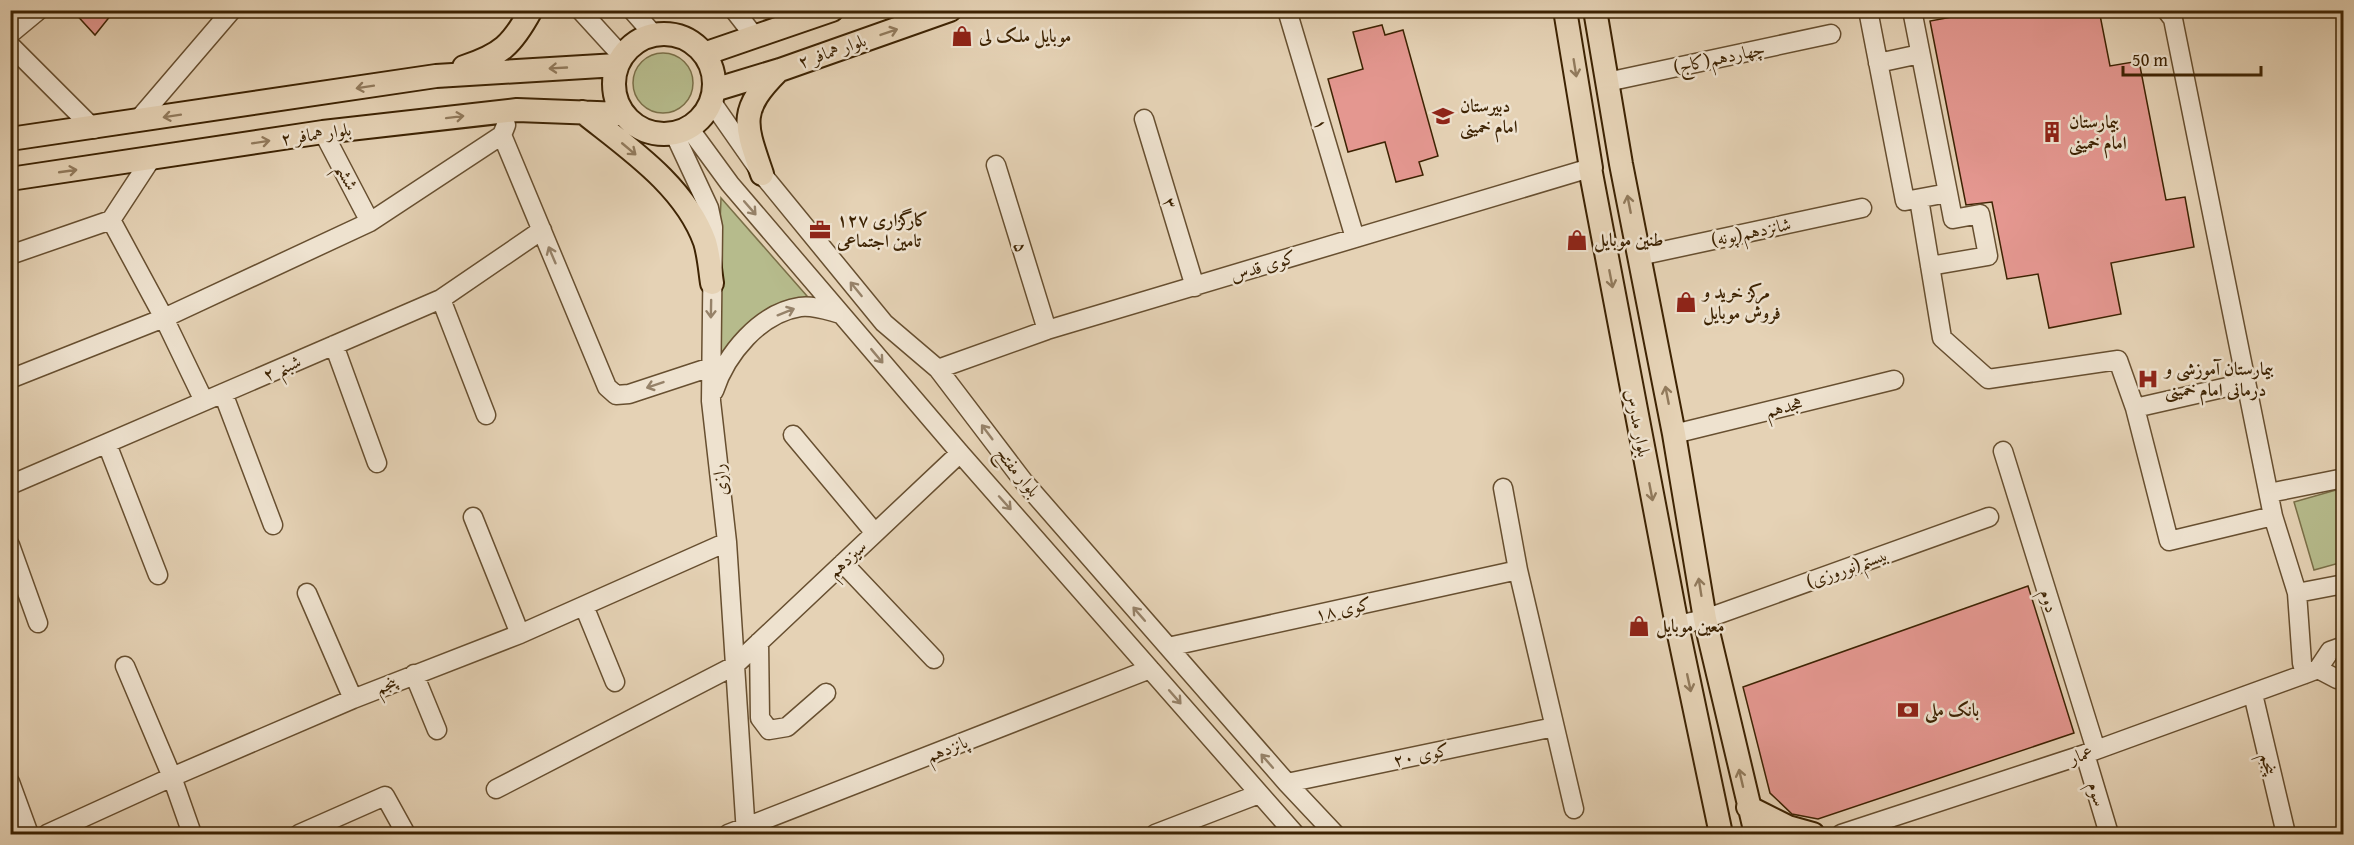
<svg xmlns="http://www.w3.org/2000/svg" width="2354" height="845" viewBox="0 0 2354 845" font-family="'Gentium Book Plus',Amiri,serif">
<rect width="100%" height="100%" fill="#e5d2b5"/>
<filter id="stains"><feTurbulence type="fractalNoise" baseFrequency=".00333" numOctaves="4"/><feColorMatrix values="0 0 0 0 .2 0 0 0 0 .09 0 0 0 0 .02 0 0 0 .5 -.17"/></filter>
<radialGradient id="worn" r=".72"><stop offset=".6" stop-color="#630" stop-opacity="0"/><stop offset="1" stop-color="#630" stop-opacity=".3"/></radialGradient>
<path fill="#b6bb8c" stroke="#7a6f48" stroke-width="1.5" d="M633 83a30 30 0 1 1 60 0a30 30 0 1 1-60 0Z
M721,198L807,296L756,318L715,360Z
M2343,488V562L2314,570L2294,502Z"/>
<path fill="#e49790" stroke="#3d2303" stroke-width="1.5" d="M72,10H115L95,35Z
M1978,10H2099L2110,66L2139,61L2166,200L2185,197L2194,247L2111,263L2121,314L2049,328L2038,274L2007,279L1992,202L1966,205L1930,21L1979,12Z
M1382,25L1385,35L1403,30L1438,156L1419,162L1423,175L1396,182L1385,142L1348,152L1328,79L1363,69L1353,32Z
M2028,586L2074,733L1818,819L1792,814L1770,793L1743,687Z"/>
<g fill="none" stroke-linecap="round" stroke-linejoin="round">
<defs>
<path id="minor" d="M580,10L622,56
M632,10L654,35
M734,10L755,37
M1287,10L1355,238
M1868,10L1905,201L1948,193L1912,10
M2166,10L2173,19L2273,516L2297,593L2302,663L2305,674
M10,34L39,10
M10,45L94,129
M1878,63L1920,54
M1607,82L1831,34
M711,101L762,174L884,323L938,369L1024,482L1287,783L1335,834
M1144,119L1195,287
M136,122L232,10
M506,125L502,135L607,387L616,395L629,394L711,367
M689,128L730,184L960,453L1295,834
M323,132L370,222
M674,133L709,208L713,227L711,401L727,542L746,834
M996,165L1047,330
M1919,199L1942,338L1988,379L2118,360L2135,408
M111,220L164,318L204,401
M10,255L111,220L151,159
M1639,256L1862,208
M1930,266L1988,256L1980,214L1953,219L1948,193
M441,299L486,415
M334,345L377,463
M938,369L1047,330L1590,168
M10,379L164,318L370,222L502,135
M2245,383L2135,408L2169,541L2273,516
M714,391C726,354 760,313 800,307C814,305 829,311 841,314
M223,393L273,525
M1674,434L1894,380
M793,435L875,533
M107,444L158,575
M2003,451L2096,750
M10,485L441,299L542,230
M1503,488L1518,570L1574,809
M2269,493L2344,478
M473,517L520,634
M10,545L38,623
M843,563L934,659
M307,593L353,699
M2297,593L2344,584
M584,606L615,682
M1677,625L1705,619L1989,517
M759,642L760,718L769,730L787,727L826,693
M1168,647L1518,570
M125,666L172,777L191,831
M2318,669L2337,679L2344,678
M414,674L437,730
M2253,694L2286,834
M2085,754L2109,834
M10,782L29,834
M1287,783L1554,727
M496,789L734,666L960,453
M47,834L172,777L353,699L520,634L727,542
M299,834L385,796L406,834
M728,834L1150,669
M1155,834L1259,794
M1841,834L2085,754L2305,674L2318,669L2330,651L2344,646"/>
<path id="major" d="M1565,10L1591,168H1590L1677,625L1721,834
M1595,10L1621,164L1674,434L1705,619L1756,834
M614 84a50 50 0 1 1 100 0a50 50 0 1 1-100 0Z
M704,54L832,10
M464,67C501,55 512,45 531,10
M714,90L780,70L950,10
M583,112C628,148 685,186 705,242C709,255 710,270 712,283
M10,139L436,76L617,65
M762,174C745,124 738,111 778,71
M10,179L323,132L517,110L623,114
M1748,807L1788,827L1813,834"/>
</defs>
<use href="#minor" stroke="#674f30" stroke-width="21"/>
<use href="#major" stroke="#3d2303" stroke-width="26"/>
<use href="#minor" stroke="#eee2cf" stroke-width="18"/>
<use href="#major" stroke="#e5d2b5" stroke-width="22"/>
</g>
<defs><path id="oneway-shaft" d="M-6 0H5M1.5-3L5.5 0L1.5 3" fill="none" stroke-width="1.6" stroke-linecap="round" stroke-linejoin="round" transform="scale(1.5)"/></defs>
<g stroke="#917a5c">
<use href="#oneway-shaft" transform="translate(889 32) rotate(-19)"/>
<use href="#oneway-shaft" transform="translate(558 68) rotate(177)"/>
<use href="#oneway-shaft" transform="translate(1575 68) rotate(81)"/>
<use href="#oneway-shaft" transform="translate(365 87) rotate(171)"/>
<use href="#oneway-shaft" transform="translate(172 116) rotate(171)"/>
<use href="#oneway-shaft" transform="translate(455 117) rotate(-7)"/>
<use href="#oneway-shaft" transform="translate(261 142) rotate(-9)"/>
<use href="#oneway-shaft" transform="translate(629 149) rotate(40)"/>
<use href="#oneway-shaft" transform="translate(68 171) rotate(-8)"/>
<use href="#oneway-shaft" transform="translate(1629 204) rotate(-101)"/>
<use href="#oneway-shaft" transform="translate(1611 279) rotate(79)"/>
<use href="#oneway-shaft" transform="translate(1667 395) rotate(-101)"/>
<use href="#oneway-shaft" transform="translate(1651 492) rotate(79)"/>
<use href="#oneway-shaft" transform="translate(1700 587) rotate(-99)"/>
<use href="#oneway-shaft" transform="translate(1689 683) rotate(78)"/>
<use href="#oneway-shaft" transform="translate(1741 778) rotate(-103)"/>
</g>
<g stroke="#968269">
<use href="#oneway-shaft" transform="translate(750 208) rotate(49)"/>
<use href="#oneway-shaft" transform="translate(552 255) rotate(-113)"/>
<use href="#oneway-shaft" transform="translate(856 289) rotate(-129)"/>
<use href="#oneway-shaft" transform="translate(711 309) rotate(91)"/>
<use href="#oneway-shaft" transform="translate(786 312) rotate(-22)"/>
<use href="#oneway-shaft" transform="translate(877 356) rotate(50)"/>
<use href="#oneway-shaft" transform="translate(655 385) rotate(161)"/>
<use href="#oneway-shaft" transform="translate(987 432) rotate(-127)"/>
<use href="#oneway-shaft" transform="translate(1005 503) rotate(48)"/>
<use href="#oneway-shaft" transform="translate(1139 614) rotate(-131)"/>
<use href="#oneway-shaft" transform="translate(1175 697) rotate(49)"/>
<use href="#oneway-shaft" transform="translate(1267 761) rotate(-131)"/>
</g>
<defs>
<symbol id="shop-bare" viewBox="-9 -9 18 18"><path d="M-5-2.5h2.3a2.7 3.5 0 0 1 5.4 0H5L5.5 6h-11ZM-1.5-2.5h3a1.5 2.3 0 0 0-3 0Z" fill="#8f2418" stroke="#eee2cf" stroke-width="2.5" paint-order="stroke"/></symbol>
<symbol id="school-bare" viewBox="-9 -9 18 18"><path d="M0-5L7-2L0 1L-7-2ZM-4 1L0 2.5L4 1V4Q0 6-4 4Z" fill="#8f2418" stroke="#eee2cf" stroke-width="2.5" paint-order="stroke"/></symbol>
<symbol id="building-bare" viewBox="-9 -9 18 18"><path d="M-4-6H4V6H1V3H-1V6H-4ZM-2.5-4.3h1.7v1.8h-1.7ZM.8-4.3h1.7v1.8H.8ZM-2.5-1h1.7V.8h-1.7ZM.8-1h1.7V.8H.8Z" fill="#8f2418" stroke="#eee2cf" stroke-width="2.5" paint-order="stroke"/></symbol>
<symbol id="office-bare" viewBox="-9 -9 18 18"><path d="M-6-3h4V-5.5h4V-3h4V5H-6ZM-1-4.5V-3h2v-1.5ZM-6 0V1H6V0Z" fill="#8f2418" stroke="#eee2cf" stroke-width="2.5" paint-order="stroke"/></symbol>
<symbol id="hospital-bare" viewBox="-9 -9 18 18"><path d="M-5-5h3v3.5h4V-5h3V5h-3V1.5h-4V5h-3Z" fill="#8f2418" stroke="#eee2cf" stroke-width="2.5" paint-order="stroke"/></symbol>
<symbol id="bank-bare" viewBox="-9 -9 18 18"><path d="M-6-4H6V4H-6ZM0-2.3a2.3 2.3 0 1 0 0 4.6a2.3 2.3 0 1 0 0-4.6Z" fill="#8f2418" stroke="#eee2cf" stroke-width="2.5" paint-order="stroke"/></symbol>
</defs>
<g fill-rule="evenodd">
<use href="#shop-bare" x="947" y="21" width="30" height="30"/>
<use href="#school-bare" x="1428" y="101" width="30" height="30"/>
<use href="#building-bare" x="2037" y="117" width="30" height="30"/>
<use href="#office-bare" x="805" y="215" width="30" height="30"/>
<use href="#shop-bare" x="1562" y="225" width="30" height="30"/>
<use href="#shop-bare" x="1671" y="287" width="30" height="30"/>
<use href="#hospital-bare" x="2133" y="364" width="30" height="30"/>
<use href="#shop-bare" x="1624" y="611" width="30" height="30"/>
<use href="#bank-bare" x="1893" y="695" width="30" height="30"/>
</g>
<g text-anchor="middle" stroke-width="5" stroke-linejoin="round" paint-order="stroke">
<g font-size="18" font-weight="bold" fill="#3d2303" stroke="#eee2cf" text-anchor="start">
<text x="979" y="42">موبایل ملک لی</text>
<text x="1460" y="112">دبیرستان<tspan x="1460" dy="21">امام خمینی</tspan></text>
<text x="2069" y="128">بیمارستان<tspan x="2069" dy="21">امام خمینی</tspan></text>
<text x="837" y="226">کارگزاری ۱۲۷<tspan x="837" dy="21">تامین اجتماعی</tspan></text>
<text x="1594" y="246">طنین موبایل</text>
<text x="1703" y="298">مرکز خرید و<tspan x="1703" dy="21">فروش موبایل</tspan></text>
<text x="2165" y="375">بیمارستان آموزشی و<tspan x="2165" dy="21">درمانی امام خمینی</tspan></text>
<text x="1656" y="632">معین موبایل</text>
<text x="1925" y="716">بانک ملی</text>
</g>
<g font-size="18" fill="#3d2303" stroke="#eee2cf">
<text transform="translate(832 51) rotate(-19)" y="6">بلوار همافر ۲</text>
<text transform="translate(1719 58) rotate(-12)" y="6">چهاردهم(کاج)</text>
<text transform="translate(1321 124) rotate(73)" y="6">۱</text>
<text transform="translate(316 134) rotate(-8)" y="6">بلوار همافر ۲</text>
<text transform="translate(347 177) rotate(62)" y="6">ششم</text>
<text transform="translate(1170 203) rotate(73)" y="6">۳</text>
<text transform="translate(1751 232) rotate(-12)" y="6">شانزدهم(پونه)</text>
<text transform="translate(1021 247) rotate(73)" y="6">۵</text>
<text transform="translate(1263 266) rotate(-17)" y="6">کوی قدس</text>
<text transform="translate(282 368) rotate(-23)" y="6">شبنم ۲</text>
<text transform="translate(1784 407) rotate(-14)" y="6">هجدهم</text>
<text transform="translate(1638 423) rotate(79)" y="6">بلوار مدرس</text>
<text transform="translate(1018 472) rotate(51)" y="6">بلوار مفتح</text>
<text transform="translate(720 480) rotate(-96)" y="6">رازی</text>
<text transform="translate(847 559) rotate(-43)" y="6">سیزدهم</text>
<text transform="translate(1847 568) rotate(-20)" y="6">بیستم(نوروزی)</text>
<text transform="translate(2049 601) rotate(73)" y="6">دوم</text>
<text transform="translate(1343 609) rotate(-12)" y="6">کوی ۱۸</text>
<text transform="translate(386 685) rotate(-23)" y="6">پنجم</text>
<text transform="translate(947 749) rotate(-22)" y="6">پانزدهم</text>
<text transform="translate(1421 755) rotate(-12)" y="6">کوی ۲۰</text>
<text transform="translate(2081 755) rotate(-19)" y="6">عمار</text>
<text transform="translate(2269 764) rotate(77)" y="6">پنجم</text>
<text transform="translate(2097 794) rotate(73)" y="6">سوم</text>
</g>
</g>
<rect width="2354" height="845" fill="none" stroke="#e5d2b5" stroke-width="36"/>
<rect x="12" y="12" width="2330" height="821" fill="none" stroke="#3d2303" stroke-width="3"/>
<rect x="18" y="18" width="2318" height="809" fill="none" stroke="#3d2303" stroke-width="1.5"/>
<path d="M2123 66v9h138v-9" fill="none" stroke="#3d2303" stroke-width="3"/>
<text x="2132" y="66" font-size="18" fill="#3d2303" stroke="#eee2cf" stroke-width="4.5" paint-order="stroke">50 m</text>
<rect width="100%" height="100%" filter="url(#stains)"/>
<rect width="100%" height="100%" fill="url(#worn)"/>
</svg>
